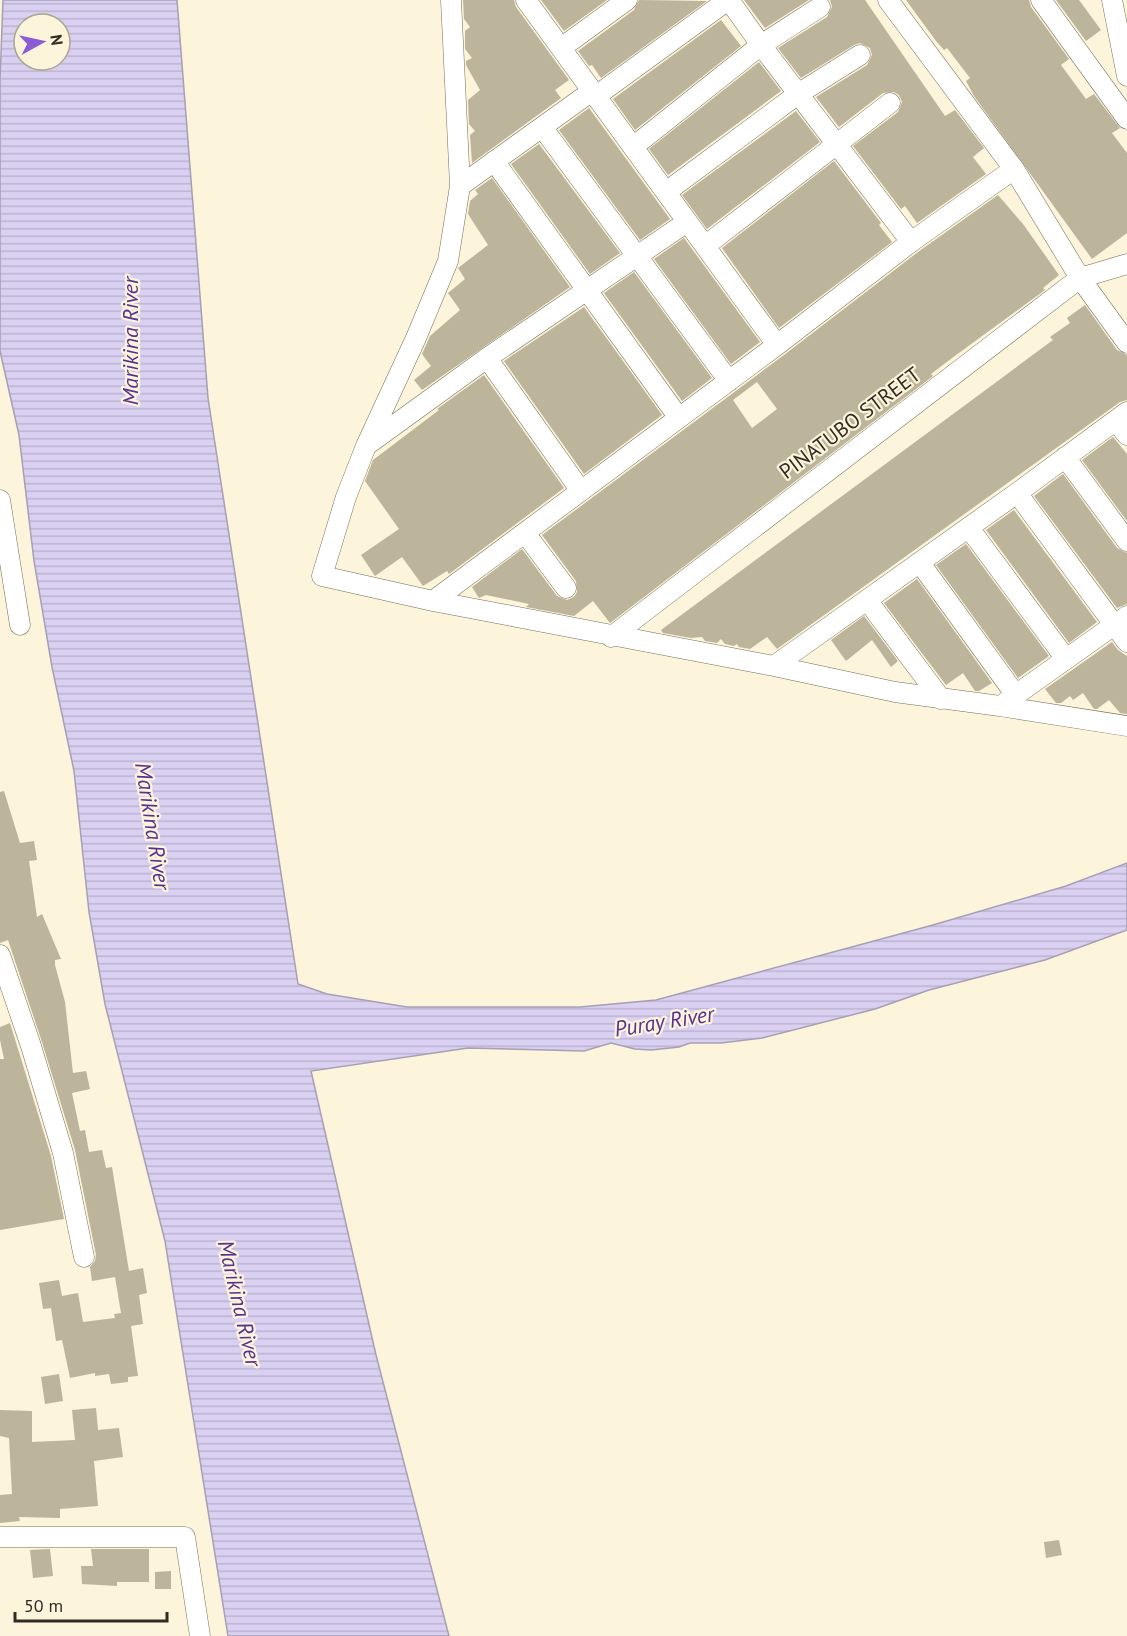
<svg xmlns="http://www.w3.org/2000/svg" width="1127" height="1636" viewBox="0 0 1127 1636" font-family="'PT Sans',sans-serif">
<defs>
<pattern id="water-rules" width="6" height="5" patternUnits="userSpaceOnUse" patternTransform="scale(1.5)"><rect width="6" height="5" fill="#dad0f2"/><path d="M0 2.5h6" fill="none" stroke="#bbb3cf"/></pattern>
</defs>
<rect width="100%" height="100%" fill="#fcf4db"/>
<path fill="url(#water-rules)" stroke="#a79fb4" stroke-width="1.5" fill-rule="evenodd" d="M3,0H177L208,398L298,984L327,994L407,1007H580L656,1000L933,925L1066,886L1127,863V930L1045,960L929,990L875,1009L762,1038L721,1043H690L679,1047L651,1050L635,1049L611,1043L584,1051L468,1048L311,1071L376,1355L449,1636H228L165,1241L105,1004L89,912L74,771L52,667L34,561L19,435L0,351V80ZM24,24H60V60H24Z"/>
<path fill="#bcb49b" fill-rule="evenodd" d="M463,0H514L516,7L569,80L555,90L561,98L472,163L470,135L475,131L469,124L468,100L480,90L466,65V61L472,58L465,49V31L470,27L464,19Z
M541,0H607L564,31Z
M639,0L707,1L601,78L592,65L589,66L578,51L634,10Z
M744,0H809L765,28Z
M830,0H865L945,116L955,110L984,148L973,157L986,174L917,223L905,206L901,209L853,146L898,112L902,102L899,95L894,92L883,93L839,127L816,97L867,65L872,55L870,48L860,43L854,45L801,78L778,48L827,17L832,7Z
M906,0H1029L1031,7L1069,59L1061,65L1086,99L1094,94L1120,128L1112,133L1127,153V233L1092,259L974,96L966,81L970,78L947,48L944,50L936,41Z
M1056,0H1079L1101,30L1086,41Z
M721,20L741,46L635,130L613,99Z
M759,62L781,91L668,175L649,149Z
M589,108L670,219L640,240L559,130Z
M796,111L820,142L707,229L682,195Z
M539,144L620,253L590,274L511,164Z
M834,161L881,223L879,225L892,242L779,328L722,248Z
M492,178L570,287L422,390L414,380L431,366L422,354L430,336L460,310L448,293L465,279L458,268L488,245L468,214L470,201L478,194L475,190Z
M998,195L1023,224L1059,275L1043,288L1045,290L948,361L931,374L933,376L610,623L593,601L574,616L526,607L529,604L486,595L479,598L472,587L522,549L557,596L567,600L574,597L577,592L576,581L542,535L784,355L918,252ZM757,382L777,409L752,428L733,400Z
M684,238L760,342L731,364L654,259Z
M634,272L712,378L682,401L604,293Z
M1085,305L1117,350L1127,355V400L1120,402L777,649L767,637L750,649L739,647L737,644L734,646L725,644L721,639L717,643L705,641L702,637L691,638L663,633L661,630L1053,340L1050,337L1070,323L1067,318Z
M584,307L662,415L584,474L504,361Z
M484,375L564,488L449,574L447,571L423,586L402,557L375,576L361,555L399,529L365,481L373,460L439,410L437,409Z
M1113,437L1127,454V521L1082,460Z
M1063,474L1117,548L1127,553V604L1117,608L1034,496Z
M1014,510L1097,622L1069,643L986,530Z
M966,544L1049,656L1018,678L936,565Z
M917,579L992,683L979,691H975L963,673L946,685L884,603Z
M864,616L898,661L891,667L872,640L846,661L831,640Z
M1112,642L1118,650L1127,656V714L1120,713L1109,700L1097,709H1094L1083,693L1073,700L1070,696L1061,703H1056L1045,689Z
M4,791L20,843L34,841L37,860L29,861L37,917L42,914L61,959L55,960V965L65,1002L73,1073L86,1071L90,1089L72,1093L80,1131L85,1130L89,1152L102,1150L106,1168L112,1167L129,1271L143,1268L147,1293L139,1295L143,1324L131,1326L138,1376L128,1377V1382L111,1384L109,1374L95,1376V1373L70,1378L62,1340L56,1341L51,1308L43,1309L39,1283L59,1280L62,1296L78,1293L83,1322L115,1318L114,1314L121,1313L115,1277L92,1281L90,1267L95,1261L96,1255L75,1150L42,1042L8,940L0,943V792Z
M10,1023L51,1156L64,1219L0,1230V1059H4L0,1040V1027Z
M59,1374L63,1401L45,1404L41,1377Z
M96,1408L98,1430L119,1428L123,1457L94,1461L98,1506L60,1509V1518L19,1517L20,1521L0,1523V1495L12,1494L9,1438L0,1436V1410L32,1411V1442L75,1440L72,1410Z
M1059,1540L1062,1555L1046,1558L1044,1542Z
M50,1549L53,1576L33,1578L30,1550Z
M91,1549H149V1582H117V1586L82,1584L81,1566H93Z
M171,1571V1589H155V1572Z"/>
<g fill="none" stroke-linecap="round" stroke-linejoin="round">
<defs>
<path id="minor" d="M451,0L460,186L448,261L416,338L366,446L346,497L322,576L433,601L774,666L895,692L1000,706L1127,726
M526,0L777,345
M729,0L761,45L911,242
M888,0L1014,169L1080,278L1127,343
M1041,0L1127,119
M1112,0L1127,76
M561,48L627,0
M596,96L728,0
M542,127L729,381
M633,147L761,45L820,7
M494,161L679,418
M460,186L592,91
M666,192L798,94L860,55
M705,246L890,103
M487,358L581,491
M1116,421L1127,435
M367,445L487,358L687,222
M1065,457L1127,541
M1017,493L1127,642
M0,500L20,625
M969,528L1066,659
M525,533L566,588
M920,563L1015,694
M867,600L941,699
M433,601L777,345L911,242L1014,169
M611,637L1080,278L1127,264
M774,666L1017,493L1127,412
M1007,701L1127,616
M0,955L31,1046L63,1153L84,1257
M0,1537H185L200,1636"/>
</defs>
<use href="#minor" stroke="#756e57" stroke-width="21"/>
<use href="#minor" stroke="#fff" stroke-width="20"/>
</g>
<g text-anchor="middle" stroke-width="4.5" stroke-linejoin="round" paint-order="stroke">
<g font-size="21" fill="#302c23" stroke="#fcf4db">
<text transform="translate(850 423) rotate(-37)" y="7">PINATUBO STREET</text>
</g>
<g font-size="22" font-style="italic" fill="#58308f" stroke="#fcf4db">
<text transform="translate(130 341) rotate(-90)" y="8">Marikina River</text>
<text transform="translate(153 826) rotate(81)" y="8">Marikina River</text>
<text transform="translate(664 1021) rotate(-9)" y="8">Puray River</text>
<text transform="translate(240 1303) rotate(77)" y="8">Marikina River</text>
</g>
</g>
<g transform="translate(42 42) rotate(82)"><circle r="28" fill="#fcf4db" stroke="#aaa491" stroke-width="1.5"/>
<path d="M0-4.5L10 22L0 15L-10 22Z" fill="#8c5cd5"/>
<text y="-9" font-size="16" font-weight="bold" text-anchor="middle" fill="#302c23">N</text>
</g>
<path d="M15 1612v9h152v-9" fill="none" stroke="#302c23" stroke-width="3"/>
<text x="24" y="1612" font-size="18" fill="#302c23" stroke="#fcf4db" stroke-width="4.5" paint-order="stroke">50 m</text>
</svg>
